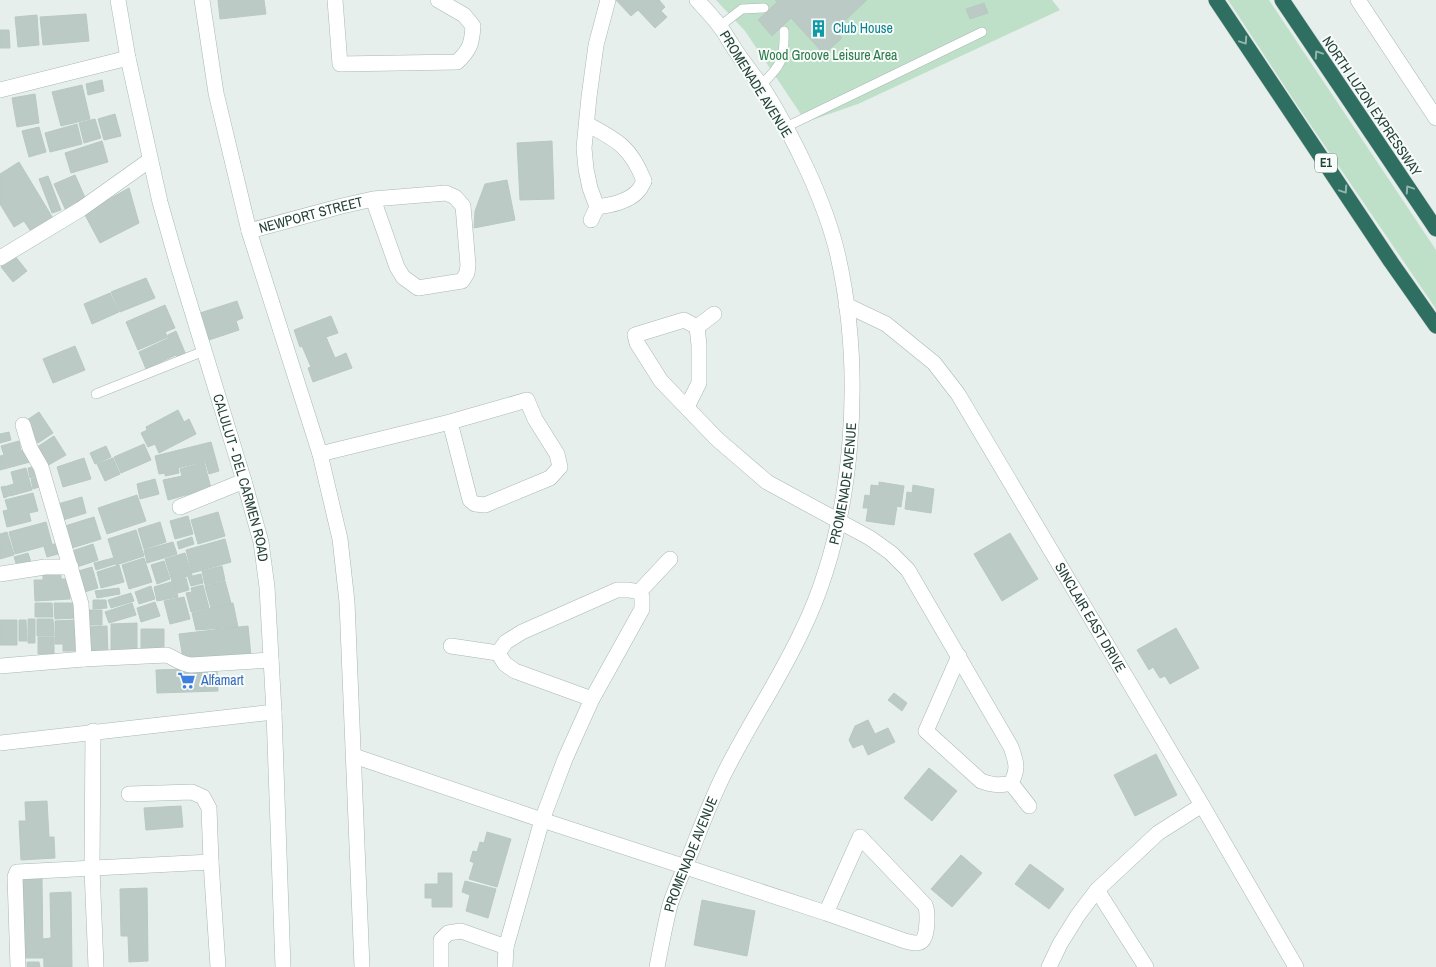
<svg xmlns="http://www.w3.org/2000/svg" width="1436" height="967" viewBox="0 0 1436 967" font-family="'Archivo Narrow',sans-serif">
<rect width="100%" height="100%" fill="#e6efeb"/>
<path fill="#bfe0c8" d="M716,0H1052L1060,10L858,104L806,122L745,31Z
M1228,0H1269L1436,250V309L1299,108Z"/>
<path fill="#bbcac4" stroke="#b8c9c2" d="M218,0H264L266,14L220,19Z
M616,0H659L665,7L661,11L667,17L655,28L638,10L631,16Z
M775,0H867L835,30L842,38L824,54L791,18L772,36L758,20L777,2Z
M984,3L988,13L970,19L966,9Z
M86,14L89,41L43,45L40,17Z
M37,15L39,45L18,47L15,17Z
M0,30H9L10,48H0Z
M102,80L104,91L88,95L86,84Z
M82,85L90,119L61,126L52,92Z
M35,94L39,123L17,127L12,98Z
M115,114L121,136L104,140L98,119Z
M95,119L101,138L84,143L79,123Z
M77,124L82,144L50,152L45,133Z
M39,127L46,152L29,157L22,131Z
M102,141L108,162L71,173L65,153Z
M552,141L554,199L520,200L517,143Z
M19,162L54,220L32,233L24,221L14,227L0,204V174Z
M75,175L87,202L66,211L54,184Z
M48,176L61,210L52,213L39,179Z
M507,180L515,220L474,228L475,211L485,184Z
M129,188L139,223L100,243L84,213Z
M15,256L27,271L13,282L1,267Z
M146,278L155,298L120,312L111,292Z
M110,293L119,312L92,324L84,304Z
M237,301L243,318L236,321L239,330L209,340L200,313Z
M165,305L175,328L165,332L168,337L138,350L126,322Z
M331,316L338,333L326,337L335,358L346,353L352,368L313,382L308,368L311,367L302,346L300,347L294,330Z
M176,331L186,355L178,359L176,355L146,369L139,352L169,338L168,335Z
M75,346L85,370L53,383L43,359Z
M178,410L184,422L189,419L196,434L159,453L155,444L148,447L141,433L147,430L146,427Z
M39,412L53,433L38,443L24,422Z
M9,432L11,440L0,443V434Z
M54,436L66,455L45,467L34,449Z
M19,441L21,451L27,449L30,462L0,470V456L4,455L1,446Z
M211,442L219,471L209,474L205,461L178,468L179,473L165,476V473L159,474L155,456Z
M144,444L151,460L121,473L114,457Z
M106,446L111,457L95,464L90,453Z
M84,458L91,479L63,487L57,467Z
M113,458L120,474L105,481L97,464Z
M204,462L211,488L168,500L163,480L182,476L180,469Z
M37,466L39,475L30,478L28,468Z
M26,468L32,490L10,496L7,486L14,484L11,472Z
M39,476L42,486L33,489L31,479Z
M155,479L159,494L140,499L137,484Z
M879,482L904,486L901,507L897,506L894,525L866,521L868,508H863L865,495L870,496L871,485L879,486Z
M913,485L934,489L931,513L905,509L907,492L912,493Z
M6,486L9,496L4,498L1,487Z
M33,493L38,511L29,513L31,521L7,527L3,511L8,510L5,500Z
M137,495L146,521L107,534L98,508Z
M82,497L86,513L63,520L58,504Z
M218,512L225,536L198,544L191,520Z
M188,516L193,534L175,539L170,521Z
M94,517L101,539L72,548L65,526Z
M46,522L52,544L15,554L9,532Z
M160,522L166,542L144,549L138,529Z
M136,530L144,556L116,565L108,539Z
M7,532L14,555L0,559V534Z
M1010,533L1038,579L1002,601L974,554Z
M192,537L194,544L179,549L177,542Z
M225,539L231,562L192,573L186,550Z
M61,542L65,552L47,557L44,547Z
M173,542L177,554L147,563L144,550Z
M93,544L98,560L74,568L69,552Z
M28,553L32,565L18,569L14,557Z
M185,553L192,575L172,581L165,559Z
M113,558L115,564L96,570L94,563Z
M144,558L152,582L129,589L122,565Z
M164,561L170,579L157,584L151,565Z
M119,565L124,582L101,588L97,572Z
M222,566L225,580L205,585L202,571Z
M92,567L98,588L81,593L75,572Z
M201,574L203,583L191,586L188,577Z
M43,575H61V579H69L70,599L35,601L34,580H43Z
M186,578L189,590L178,593L174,581Z
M174,581L178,597L157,601L154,587Z
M225,581L231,603L211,608L205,586Z
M203,585L209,608L191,612L186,593L192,592L191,588Z
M151,586L155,599L139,604L135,592Z
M119,588L120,594L97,598L95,591Z
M131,593L134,601L111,608L108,600Z
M184,597L190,619L170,624L164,601Z
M93,600H106L107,608L93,609Z
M155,602L160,616L141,622L137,608Z
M35,603H52L53,617H35Z
M54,603H75V618L55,619Z
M132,603L136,615L109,623L105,612Z
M233,603L238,627L196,630L192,613Z
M86,610H102V625H87Z
M28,619H35V643H28Z
M37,619H53L54,636H37Z
M0,620H17V645H0Z
M19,620H26L27,641H19Z
M75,620V651H63V644H55V621Z
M137,623V655L111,656V624Z
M107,626L108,656L87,657V627Z
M248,626L251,656L183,659L179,634Z
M1176,628L1199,668L1170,684L1165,676L1160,678L1153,667L1149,670L1137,650Z
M141,629H164V654L141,655Z
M38,637H54V654H38Z
M217,668L218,691L157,693L156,670Z
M894,693L907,703L902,711L888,700Z
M868,720L875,734L888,728L895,742L868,755L863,744L853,748L849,740L855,726Z
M1156,754L1177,795L1135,816L1114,775Z
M929,768L957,791L932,821L904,798Z
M47,801L49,837H54L55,858L21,860L19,821H26L25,802Z
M181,806L183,827L146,830L144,808Z
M487,832L511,839L497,887L469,879L474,863L470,861L473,851L477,852L480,842L484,843Z
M961,855L982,873L952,907L931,889Z
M1030,864L1064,889L1049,909L1015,884Z
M438,873H452V907H432V898H425V884H438Z
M22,878H42L43,958H23Z
M465,881L496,889L488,918L466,911L470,895L462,892Z
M147,888L148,961L129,962L128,936H121L120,889Z
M71,892L72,967H44L43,939L51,938L50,893Z
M702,900L755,911L747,956L694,945Z
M27,962H39L40,967H27Z"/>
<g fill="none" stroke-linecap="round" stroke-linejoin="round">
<defs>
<path id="service" d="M720,26L742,9L764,8
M761,85C781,66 785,59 784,31
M786,127L982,32
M96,394L204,351"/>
<g id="minor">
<path d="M202,0L216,93L249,231L320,454L340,539L347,602L362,967"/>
<path d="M335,0L340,64L457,62C470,50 472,43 473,26L464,15L438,0"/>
<path d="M1358,0L1436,118"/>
<path d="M0,90L128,58"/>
<path d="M587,124C617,140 631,147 644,181"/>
<path d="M597,207C611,205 628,202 638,191C641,188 642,184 644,181"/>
<path d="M591,220L597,207L590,188L586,169L584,148L589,97L596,45L608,0"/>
<path id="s1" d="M249,231L342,206L373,199L446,193L455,197L463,206L468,265L467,273L462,281L418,288L403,277L397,267L373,199"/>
<path d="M0,258L81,209L150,160"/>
<path id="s2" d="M846,305L886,324L934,363L958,394L1202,805L1296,967"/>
<path d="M714,314L697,327L684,320L635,335L637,343L661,381L717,439L767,482L870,538L891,553L908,570L1011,747C1016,762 1019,768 1011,783C1000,786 992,785 981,781L926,731L959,656"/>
<path d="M687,407L699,383V345L697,327"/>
<path d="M23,425L30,448L41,467L81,604L84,659"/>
<path d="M320,454L450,422L527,400L535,419L557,454L560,467L550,478L485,505L475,504L470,500L450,422"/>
<path d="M180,507L244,481"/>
<path d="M0,574L45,567H71"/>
<path d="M639,592L670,559"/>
<path d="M451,646L498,653L505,664L515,671L592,699"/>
<path d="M498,653L506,642L522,632L617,590H629L639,592L642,597V609L592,699L565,759L542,820L506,947L505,967"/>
<path d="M0,666L84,659L167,655C176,659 181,664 191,665L271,660"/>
<path d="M93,731L92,869L96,967"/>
<path d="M0,743L274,712"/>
<path d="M354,756L542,820L826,913L905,941C910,942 917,945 922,941C928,936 928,911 925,905L860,837L826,913"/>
<path d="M1011,783L1029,806"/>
<path d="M129,794L192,792L203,797L209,808L211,862L218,967"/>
<path d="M1097,890L1146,967"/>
<path d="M18,967L15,877L17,872L211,862"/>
<path d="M441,967V940L448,933L461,931L506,947"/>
<path id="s3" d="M657,967C661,946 665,925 670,905C677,884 687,863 695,842C704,819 713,796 724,774C748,726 779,680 802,631C855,522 864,373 838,256C825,200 793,136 763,88C755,77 746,66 738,54C732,46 727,36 721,28C714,18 705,9 697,0"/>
<path d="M1049,967L1060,944L1078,915L1097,890L1158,833L1202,805"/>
</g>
<g id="secondary">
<path id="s4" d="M118,0L128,58L160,202L177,262L244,481L261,542L267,587L274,712L283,967"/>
</g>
<path id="motorway" d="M1216,0L1391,262L1436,326
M1282,0L1436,229"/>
</defs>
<use href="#service" stroke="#a8b8b2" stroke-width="10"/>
<use href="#minor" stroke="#a8b8b2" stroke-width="16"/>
<use href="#secondary" stroke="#a4bbb3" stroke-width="16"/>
<use href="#motorway" stroke="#c2cac8" stroke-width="16"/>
<use href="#service" stroke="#fff" stroke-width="9"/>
<use href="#minor" stroke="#fff" stroke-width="15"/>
<use href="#secondary" stroke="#fff" stroke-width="15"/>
<use href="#motorway" stroke="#2f6f62" stroke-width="15"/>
</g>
<defs><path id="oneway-chevron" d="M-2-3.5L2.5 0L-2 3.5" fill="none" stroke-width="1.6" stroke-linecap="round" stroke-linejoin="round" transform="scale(1.25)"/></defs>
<g stroke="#93b5ae">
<use href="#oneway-chevron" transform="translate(1244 41) rotate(56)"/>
<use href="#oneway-chevron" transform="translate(1318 54) rotate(-124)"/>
<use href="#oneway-chevron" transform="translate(1409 189) rotate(-124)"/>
<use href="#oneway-chevron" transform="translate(1344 190) rotate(56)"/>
</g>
<defs>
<symbol id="building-bare" viewBox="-9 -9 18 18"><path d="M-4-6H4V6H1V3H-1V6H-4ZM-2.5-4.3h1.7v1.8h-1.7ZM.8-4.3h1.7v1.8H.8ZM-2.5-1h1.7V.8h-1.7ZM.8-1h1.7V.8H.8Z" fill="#0f9aa8" stroke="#f7fbf9" stroke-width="2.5" paint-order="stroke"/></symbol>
<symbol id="supermarket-bare" viewBox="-9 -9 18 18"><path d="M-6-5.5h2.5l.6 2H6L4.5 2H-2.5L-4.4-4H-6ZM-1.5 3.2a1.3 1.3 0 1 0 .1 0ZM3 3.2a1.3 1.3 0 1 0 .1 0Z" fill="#3f7fe0" stroke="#f7fbf9" stroke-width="2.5" paint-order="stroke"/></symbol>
</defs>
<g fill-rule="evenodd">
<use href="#building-bare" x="806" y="16" width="25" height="25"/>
<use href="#supermarket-bare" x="174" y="668" width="25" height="25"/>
</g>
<g text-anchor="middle" stroke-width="4" stroke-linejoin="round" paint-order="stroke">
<rect fill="#f7fbf9" stroke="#637a73" stroke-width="1" x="1315" y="153.5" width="22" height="19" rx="4"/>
<g font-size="12" font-weight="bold" fill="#24423a">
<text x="1326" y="167">E1</text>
</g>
<g font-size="14" fill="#0d838f" stroke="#f7fbf9" text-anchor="start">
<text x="833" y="33">Club House</text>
</g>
<g font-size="14" fill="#2d7a4b" stroke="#f7fbf9">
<text x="828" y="60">Wood Groove Leisure Area</text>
</g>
<g font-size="14" fill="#24423a" stroke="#f7fbf9">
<text transform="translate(756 84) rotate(58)" y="5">PROMENADE AVENUE</text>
<text transform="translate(1372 106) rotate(56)" y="5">NORTH LUZON EXPRESSWAY</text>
<text dy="5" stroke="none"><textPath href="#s1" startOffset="64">NEWPORT STREET</textPath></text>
<text dy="5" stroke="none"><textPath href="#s4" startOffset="494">CALULUT - DEL CARMEN ROAD</textPath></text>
<text dy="5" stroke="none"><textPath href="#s3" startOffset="522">PROMENADE AVENUE</textPath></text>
<text dy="5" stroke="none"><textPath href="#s2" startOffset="405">SINCLAIR EAST DRIVE</textPath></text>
<text dy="5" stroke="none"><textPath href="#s3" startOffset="118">PROMENADE AVENUE</textPath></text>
</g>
<g font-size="14" fill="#366cbe" stroke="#f7fbf9" text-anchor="start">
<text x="201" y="685">Alfamart</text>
</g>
</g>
</svg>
